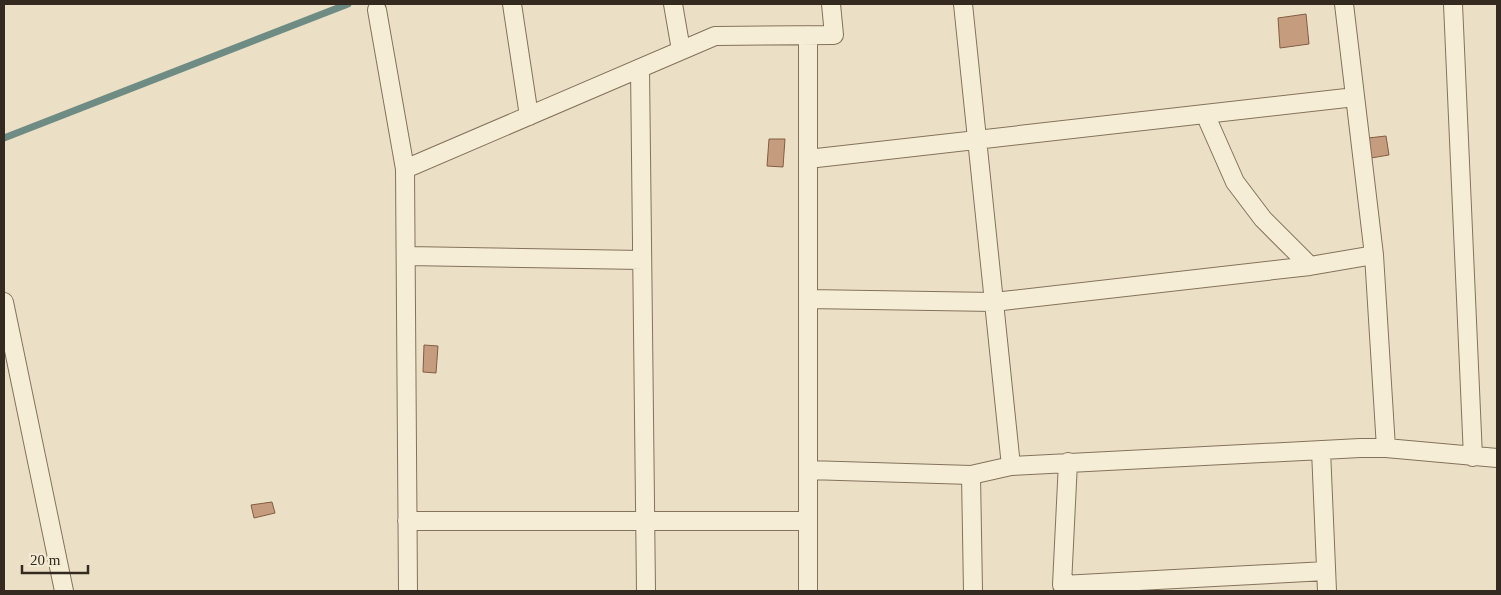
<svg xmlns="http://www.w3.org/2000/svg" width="1501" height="595" viewBox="0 0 1501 595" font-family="'Times New Roman',serif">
<rect width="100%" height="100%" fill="#ebe0c5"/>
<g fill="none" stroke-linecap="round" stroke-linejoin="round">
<path stroke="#6e8c84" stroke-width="7" d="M4,138L348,4"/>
</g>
<path fill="#c69c7e" stroke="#825d44" d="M1306,14L1309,44L1280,48L1278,18Z
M1386,136L1389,155L1371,158L1368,138Z
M769,139H785L783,167L767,166Z
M424,345L438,346L436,373L423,372Z
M272,502L275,513L254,518L251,505Z"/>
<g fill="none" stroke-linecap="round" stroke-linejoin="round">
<defs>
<path id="street" d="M512,4L529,116
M673,4L681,50
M963,4L1011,466
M1344,4L1374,255L1386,448
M1453,4L1473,457
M377,10L405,169L408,591
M640,68L646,591
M1205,114L1235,182L1263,219L1310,266
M808,159L1355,97
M405,169L715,36L834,35L831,4
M407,256L642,260
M808,299L994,302L1310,266L1374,255
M4,302L64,591
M1321,450L1327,591
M1068,462L1062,585L1326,571
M808,470L971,475L1011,466L1360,448H1386L1497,458
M971,475L973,591
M407,521H808
M808,591V35"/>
</defs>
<use href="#street" stroke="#84725c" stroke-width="20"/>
<use href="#street" stroke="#f6edd7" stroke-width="18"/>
</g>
<rect width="1501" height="595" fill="none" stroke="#352a1f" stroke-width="10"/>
<path d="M22 565v8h66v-8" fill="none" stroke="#352a1f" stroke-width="2.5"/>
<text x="30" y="565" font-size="15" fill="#352a1f" stroke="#f3ead4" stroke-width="4" paint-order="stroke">20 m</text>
</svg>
